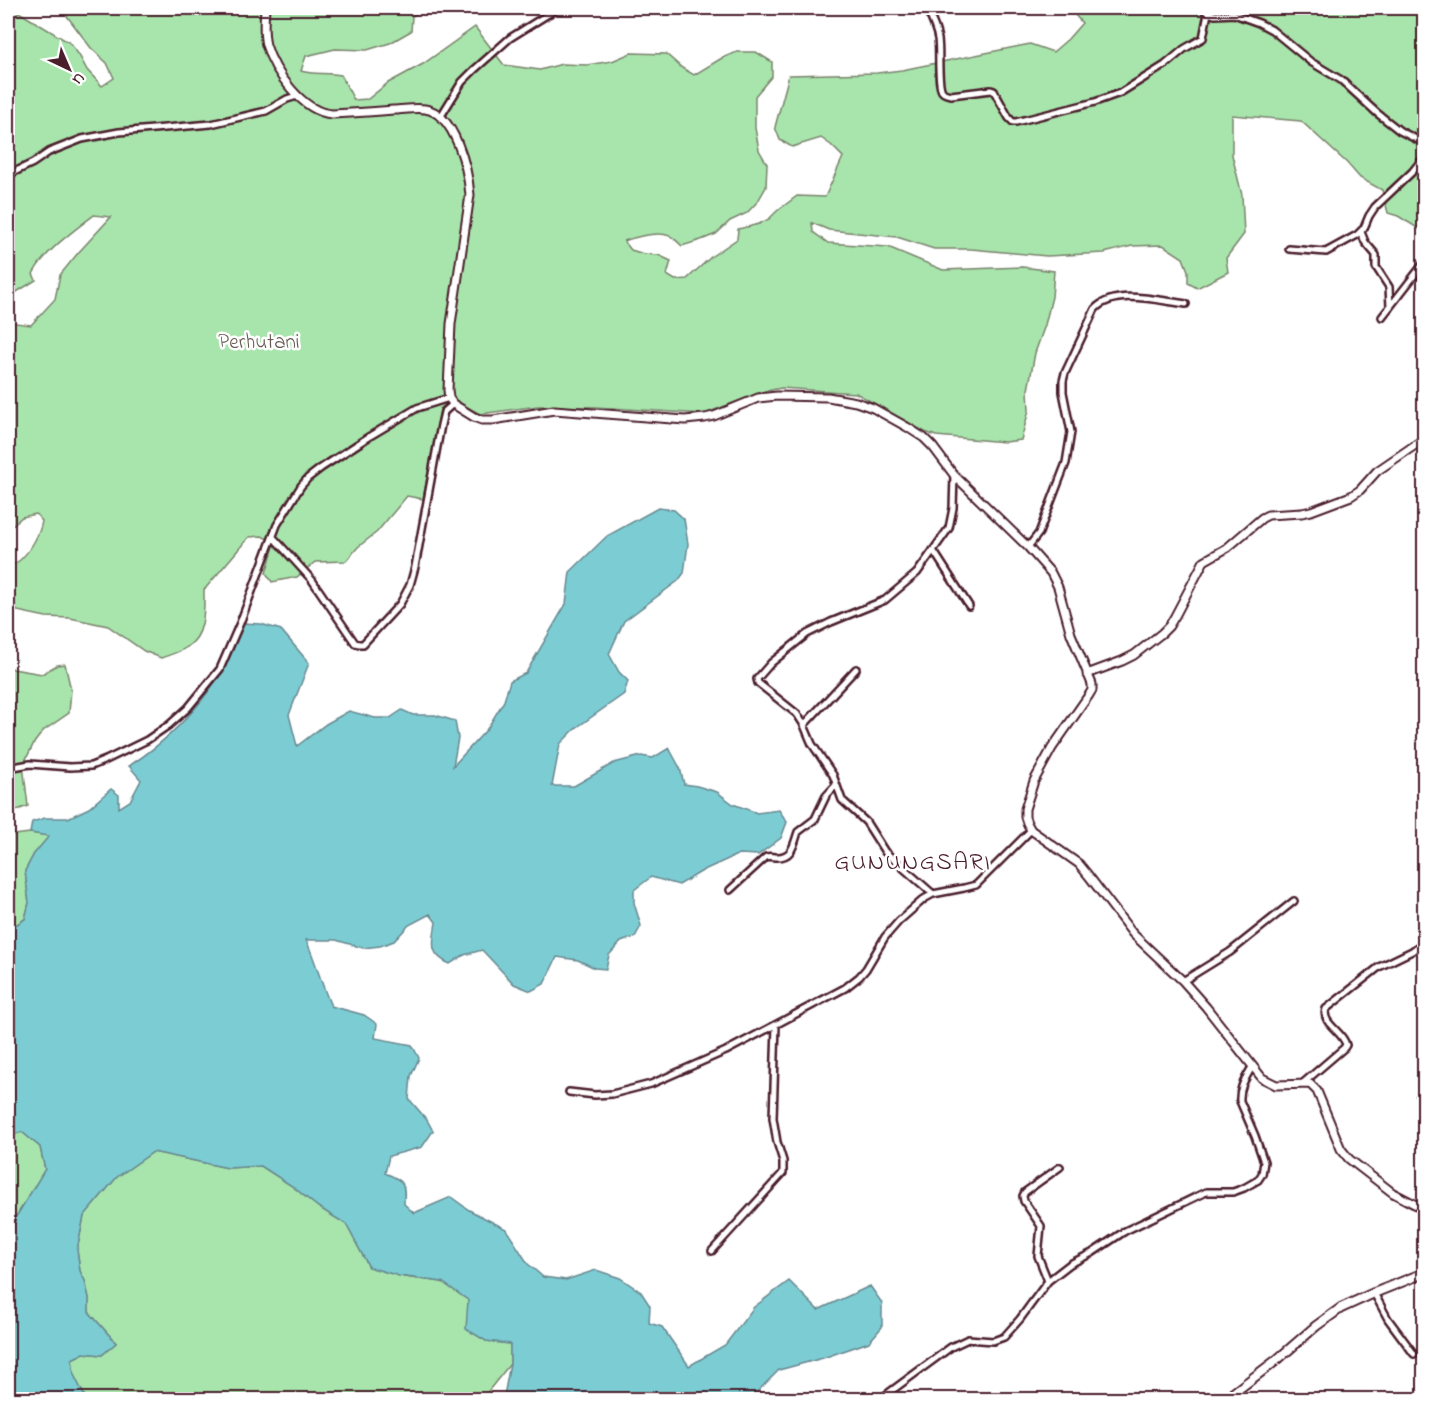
<svg xmlns="http://www.w3.org/2000/svg" width="1432" height="1407" viewBox="0 0 1432 1407" font-family="'Indie Flower',sans-serif">
<rect width="100%" height="100%" fill="#fff"/>
<filter id="ink" filterUnits="userSpaceOnUse"><feTurbulence type="fractalNoise" baseFrequency=".0167" numOctaves="2"/><feDisplacementMap in="SourceGraphic" scale="12" xChannelSelector="R" yChannelSelector="G"/><feConvolveMatrix kernelMatrix="1 2 1 2 8 2 1 2 1" color-interpolation-filters="sRGB"/></filter>
<g filter="url(#ink)">
<path fill="#a8e5ac" stroke="#79826c" stroke-width="1.5" d="M8,8L17,11L70,43L79,55L87,70L102,86L114,78L107,63L91,48L61,8H430L412,16L411,31L390,43L367,50L335,49L306,56L301,71C314,75 327,72 341,75L354,100L368,99L388,83L423,64L475,27L504,65L540,70L562,64L587,65L612,61L631,53L666,54L682,68L694,75L722,58L737,52H756L772,62V76L755,96V128L759,150L767,164L766,187L758,201L747,213L730,221L716,234L701,240L682,246C679,243 674,238 670,236C657,231 636,237 624,241L631,250L644,254L658,255L671,261L667,275L675,280L687,279L712,256L737,239L738,229L759,224L769,219L777,211L797,196L825,197L843,157L831,145L821,138L792,147L780,140L775,127L789,75L877,73L902,70L1030,44L1053,52L1068,39L1082,23L1069,8H1424V232L1398,216L1388,213L1382,190L1360,178L1347,163L1301,121L1232,115V155L1242,195L1244,234L1226,258L1228,272L1197,288L1188,283V271L1183,258L1163,245L1132,246L1104,253L1047,256L971,249H934L897,237L829,230L812,223L813,232L828,243L888,247L943,270L1022,267L1054,271L1052,297L1045,325L1035,353L1028,390L1029,410L1021,440L1005,442L936,436L925,432L856,393L781,388L762,392L704,414L596,407L538,406L480,414L453,399L440,409L423,499L407,496L377,532L358,547L346,561L315,562L297,577L272,582L266,573L275,543L262,536L249,537L204,590C204,609 206,635 187,647C180,652 169,655 161,658L144,651L108,626L70,618L46,617L8,609V569C11,566 16,563 20,560C30,551 40,534 42,521L36,514L22,517L8,529V322L31,325L55,299L60,275L78,253L111,217L94,215C74,230 44,252 33,274L36,280L15,293L8,297Z
M65,664L71,690L69,713L43,731L34,743L23,765L28,806L9,813L14,835L30,833L50,836L34,854L25,871L29,903L25,919L8,930V665L13,669L42,674L57,665Z
M22,1132L40,1147L45,1170L19,1212L8,1228V1136Z
M153,1152L228,1168L261,1166L292,1186L318,1207L346,1224L369,1267L404,1277L442,1282L468,1300L486,1341L510,1344V1364L481,1400L84,1399L85,1397L74,1375L72,1359L84,1353L102,1355L116,1343L89,1312V1298L85,1281L80,1271L77,1250L84,1216L117,1177Z"/>
<path fill="#7ccdd3" stroke="#688790" stroke-width="1.5" d="M658,508L674,510L684,519L688,544L684,573L678,581L624,621L609,654L619,672L628,681L624,694L576,728L560,744L552,786H574L614,763L641,756L653,758L669,748L680,768L684,784L697,786L717,792L733,804L757,813L779,810L787,822L781,838L758,855L739,854L704,870L679,885L651,877L634,890V903L641,926L635,937L621,942L609,955L606,969L595,968L578,960L557,957L544,984L531,991L514,984L482,950L464,955L450,964C428,954 433,943 436,922L430,914L409,925L394,941L380,946L363,948L336,940H306C316,961 321,984 331,1006L364,1015L377,1024L375,1038L412,1045L419,1058L411,1076L409,1099L427,1120L433,1131L422,1147L389,1156L385,1173C405,1181 405,1183 404,1204L414,1213L451,1197L469,1210L506,1229L528,1264L543,1277L566,1280L596,1270L620,1278L641,1292L650,1306L649,1323L662,1327L689,1366L725,1345L754,1307L789,1281L818,1310L870,1286L882,1303V1327L869,1342L823,1358L779,1370L750,1399H505L504,1396L510,1364V1344L486,1341L466,1329L468,1300L442,1282L399,1276L369,1267L346,1224L318,1207L292,1186L261,1166L228,1168L153,1152L117,1177L84,1216L77,1250L80,1271L85,1281L89,1298V1312L116,1343L102,1355L84,1353L72,1359L74,1375L85,1397L84,1399H8V1347L9,1329L8,1327V1274L14,1271L11,1260L8,1258V1228L19,1212L45,1169L40,1147L22,1132L8,1136V930L25,919L29,903L25,871L34,854L49,836L30,833L32,822L45,818H68L89,808L111,789L119,795V808L130,801L141,780L129,766C165,743 198,710 220,674C229,658 235,639 243,623L261,624L281,630L309,663L289,715L297,746L326,724L349,711L375,718H390L402,710L413,715H435L455,721L458,738L453,766L487,729L504,701L510,681L526,673L566,604L570,572L607,536Z"/>
<g fill="none" stroke-linecap="round" stroke-linejoin="round">
<defs>
<path id="minor" d="M926,8C931,18 936,27 938,39C940,50 937,83 942,91C944,94 947,94 951,95L991,90L994,91L1009,118L1013,122H1016L1095,102L1120,93L1165,65L1184,49L1203,38L1208,13
M1202,8L1208,13L1215,15L1234,14L1259,23L1272,30L1311,62L1341,80L1377,113L1400,131L1424,143
M441,116L462,82L474,70L510,38L558,8
M8,175L33,163L49,152L82,139L119,132L211,124L266,111L287,99L297,96
M1361,232L1365,242L1376,255V267L1389,287L1390,307
M1289,249L1326,252L1357,235L1364,228L1369,216L1375,207L1412,172L1424,157
M1382,317L1424,263
M273,537L312,580L355,643L359,644H363L400,604L410,585L415,567L441,425L444,412L453,404
M1028,547L1039,533L1066,463L1071,432L1063,392V381L1065,373L1095,309C1115,288 1160,301 1186,304
M933,550L969,606
M804,725L856,669
M8,768L30,764L70,767L91,766L106,760L147,740L169,725L188,708L220,669L240,623L277,525L301,486L308,478L321,468L370,436L417,408L449,398
M730,890L766,857C769,856 773,857 776,857C793,858 794,843 798,832L815,819L826,796L836,785
M933,894L885,852L866,822L842,800L833,775L812,744L804,725L797,714L758,683L757,679L771,663L807,634L831,622L885,600L917,573L949,528L953,508L954,475
M1183,981L1230,952L1294,901
M1302,1084L1344,1048L1346,1045C1343,1031 1321,1024 1326,1009L1379,967L1412,951L1424,942
M569,1092L595,1095L612,1094L651,1084L726,1051L845,988L859,977L866,969L885,937L899,921L924,899L933,894L964,888L976,885L1031,830
M1420,1097L1424,1105
M712,1251L783,1173V1161L777,1142L773,1118L776,1025
M1048,1281L1038,1256L1041,1226L1024,1201L1023,1196L1025,1192L1060,1167
M1374,1293L1388,1319L1414,1354
M879,1400L951,1347L968,1339L993,1341L1004,1337L1020,1319L1048,1281L1070,1264L1092,1253L1125,1231L1206,1192H1233L1244,1188L1258,1180L1262,1174L1264,1162L1255,1136L1240,1101C1239,1087 1246,1078 1252,1067"/>
<path id="tertiary" d="M265,8C264,20 263,33 266,45C274,71 302,112 332,114C352,113 372,112 393,110C403,110 415,107 425,109C455,113 468,170 470,195L451,324L448,390L449,398L453,404L474,417L482,420H493L554,410L685,420L705,418L714,416L758,398L777,396L828,397L856,402L873,408L907,427L924,438L933,447L954,475L1028,547L1051,573L1058,587L1071,634L1092,684V690L1089,695L1052,748L1034,781L1025,809V817L1027,823L1031,830L1079,864L1088,875L1133,934L1183,981L1206,1007L1262,1078L1276,1085L1310,1084L1317,1091L1341,1149L1349,1159L1393,1193L1424,1209
M1087,674L1122,661L1134,655L1162,633L1169,626L1175,616L1204,561L1227,548L1262,518L1268,515L1302,513L1311,511L1351,496L1360,490L1377,471L1424,439"/>
<path id="secondary" d="M1224,1400L1278,1359L1316,1326L1341,1308L1374,1293L1424,1273"/>
</defs>
<use href="#minor" stroke="#4a1f2b" stroke-width="10"/>
<use href="#tertiary" stroke="#4a1f2b" stroke-width="11"/>
<use href="#secondary" stroke="#4a1f2b" stroke-width="12"/>
<use href="#minor" stroke="#fff" stroke-width="5"/>
<use href="#tertiary" stroke="#fff" stroke-width="7"/>
<use href="#secondary" stroke="#fff" stroke-width="8"/>
</g>
</g>
<g text-anchor="middle" stroke-width="5" stroke-linejoin="round" paint-order="stroke">
<g font-size="21" fill="#665a52" stroke="#fff">
<text x="259" y="348">Perhutani</text>
</g>
<g font-size="24" letter-spacing="1.5" fill="#4a1f2b" stroke="#fff">
<text x="913" y="869">GUNUNGSARI</text>
</g>
</g>
<rect width="1432" height="1407" fill="none" stroke="#fff" stroke-width="30"/>
<rect x="15" y="15" width="1402" height="1377" fill="none" stroke="#4a1f2b" stroke-width="2" filter="url(#ink)"/>
<g transform="translate(69 69) rotate(136)" stroke="#ffffff" stroke-width="4.5" paint-order="stroke">
<path d="M0-4.5L10 22L0 15L-10 22Z" fill="#4a1f2b"/>
<text y="-9" font-size="16" font-weight="bold" text-anchor="middle" fill="#4a1f2b">U</text>
</g>
</svg>
